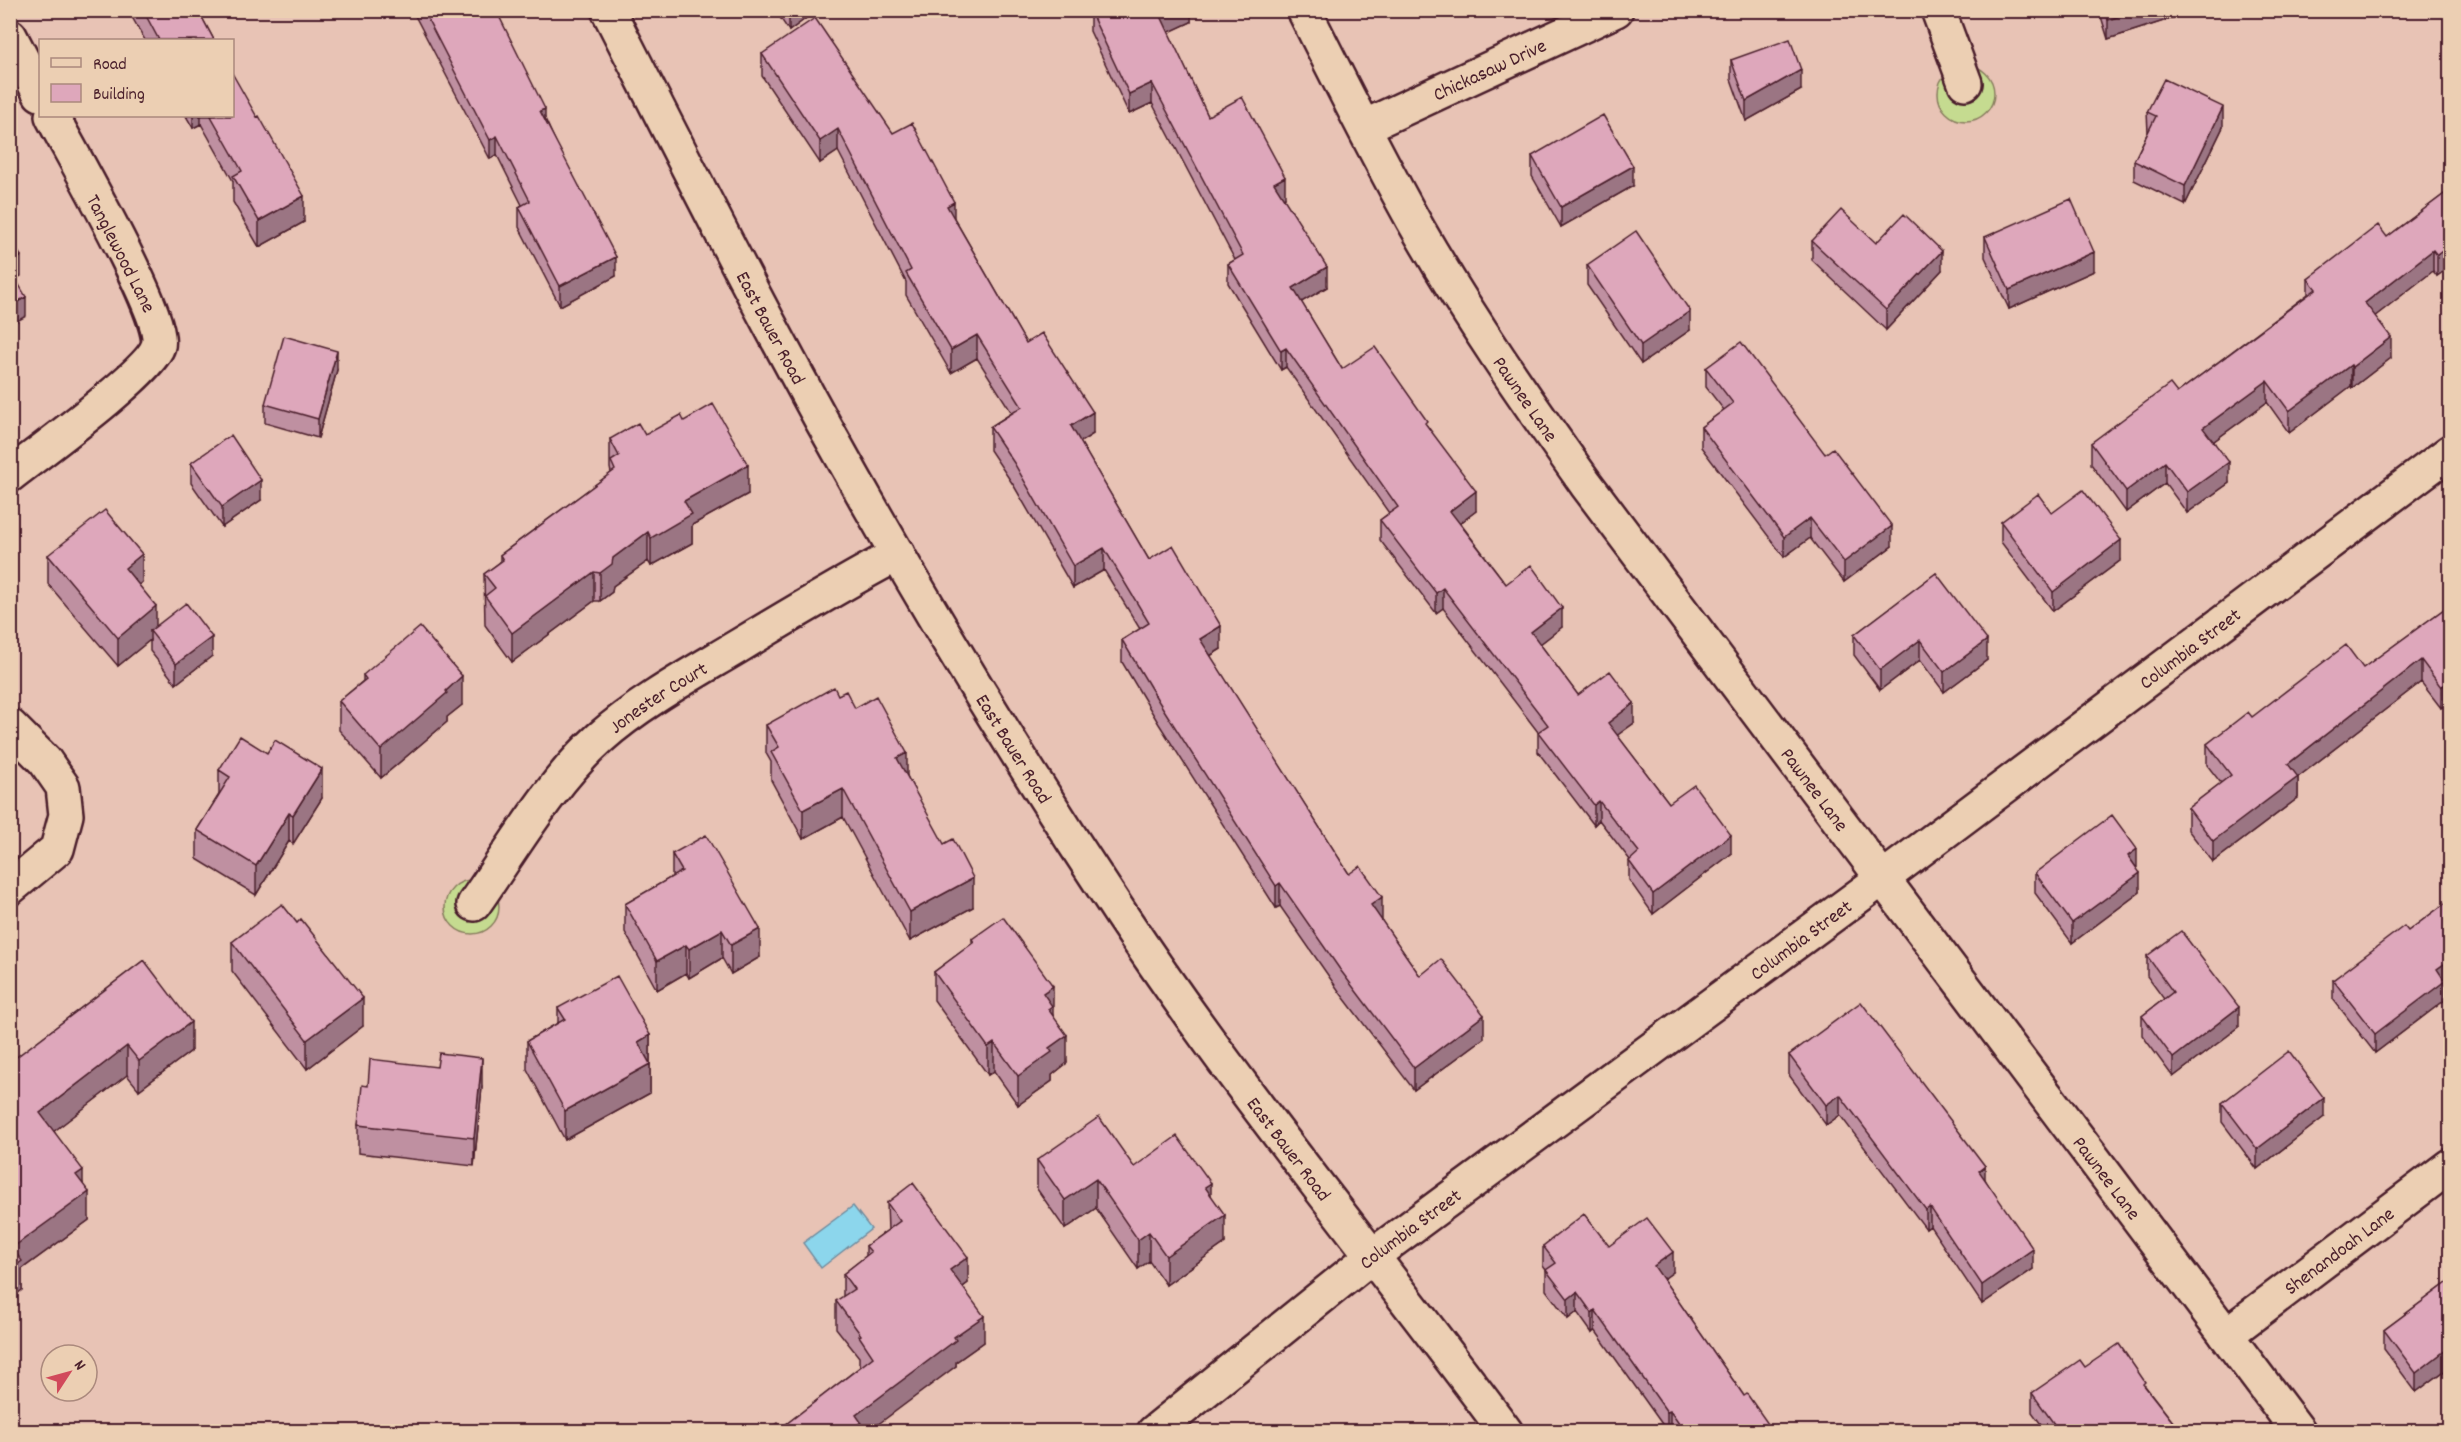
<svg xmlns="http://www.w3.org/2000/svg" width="2461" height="1442" viewBox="0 0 2461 1442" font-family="Dekko,sans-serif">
<rect width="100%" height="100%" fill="#e8c3b5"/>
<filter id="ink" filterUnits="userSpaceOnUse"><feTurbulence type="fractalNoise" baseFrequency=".0167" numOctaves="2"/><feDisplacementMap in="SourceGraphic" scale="12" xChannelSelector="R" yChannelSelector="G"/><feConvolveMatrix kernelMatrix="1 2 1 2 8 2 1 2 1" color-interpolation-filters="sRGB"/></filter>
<g filter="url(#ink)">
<path fill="#c5db90" stroke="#887d5e" stroke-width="1.5" d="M1938 93a28 28 0 1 1 56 0a28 28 0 1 1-56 0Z
M445 907a27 27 0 1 1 54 0a27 27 0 1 1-54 0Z"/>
<path fill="#8cd6ec" stroke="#728d9f" stroke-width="1.5" d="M853,1206L871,1229L821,1268L803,1243Z"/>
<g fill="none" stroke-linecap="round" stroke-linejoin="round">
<defs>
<g id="minor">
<path id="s1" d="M608,10C662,116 715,222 771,327C878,528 996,726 1122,916C1240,1094 1379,1260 1506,1432"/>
<path id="s2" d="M1304,10C1341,84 1378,158 1418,229C1469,318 1527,401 1586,484L2299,1432"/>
<path d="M1938,10L1965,83"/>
<path d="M10,36L40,94"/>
<path id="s3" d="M1364,127L1616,10"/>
<path d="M10,475C38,453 150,372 158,346C167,318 70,151 52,116"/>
<path d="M10,726L45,761L63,787L66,815L57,849L10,888"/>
<path id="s4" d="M474,904C512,850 551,782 600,738C639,703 692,674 737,647C790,615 843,583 898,554"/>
<path id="s5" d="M2226,1335L2450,1166"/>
<path id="s6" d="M1154,1432L1372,1256L1883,878L2450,452"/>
</g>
</defs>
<use href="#minor" stroke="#4a1f2b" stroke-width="38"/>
<use href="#minor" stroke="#eccfb3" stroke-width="33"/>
</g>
<path fill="#bf90a1" stroke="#4a1f2b" stroke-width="1.5" d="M128,10H198L214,40H145Z
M412,10H496L616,276L560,306L519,227V207L522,205L497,155L490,159Z
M775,10H817L789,31Z
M1191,10V22L1168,32L1208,116L1285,197L1283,198L1327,287L1301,302L1342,369L1427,426L1476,511L1460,523L1506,584L1562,627L1540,644L1578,695L1634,723L1617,735L1669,803L1731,854L1653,914L1629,880V861L1630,860L1599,820L1594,825L1538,752V732L1443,608L1436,613L1380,540V520L1389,513L1286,367L1281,370L1228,283V264L1235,260L1152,103L1129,114L1090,31V11Z
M2099,10H2173V18L2108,39Z
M762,54L893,133L954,218L1026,343L1093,434L1080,442L1149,560L1221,649L1210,656L1349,874L1420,976L1484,1038L1414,1090L1341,994L1280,906L1276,908L1159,724L1122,662V640L1140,629L1104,570L1073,588L1014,486L990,450V427L1012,413L977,358L951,373L906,295V282L838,151L820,163L762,76Z
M1731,60L1801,90L1746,121L1731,79Z
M2147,112L2223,127L2185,205L2134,180V161L2148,132Z
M186,116H232L304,222L259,247L233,202V181L201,124L193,128Z
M1532,156L1633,186L1561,227L1532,176Z
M2451,189V266L2437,276L2433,271L2375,316L2391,358L2352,388L2351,386L2289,433L2267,402L2214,441L2229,483L2187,513L2165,483L2126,512L2091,464V443L2177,393L2308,294V279L2387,237Z
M1985,237L2094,271L2009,309L1985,257Z
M1812,241L1876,243L1942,270L1886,330L1812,260Z
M1587,265L1690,330L1641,364L1587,285Z
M1706,368L1825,454L1892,546L1844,582L1810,538L1784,557L1701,447V427L1724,410L1706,387Z
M337,370L318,438L265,423V404Z
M684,421L748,494L692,525V543L651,566L648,561L613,586L612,592L600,601H594L512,662L485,625L484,574L500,562V555L611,473L610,468V439L645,435Z
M191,463L261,500L222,527L191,483Z
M2052,513L2121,560L2053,611L2001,542V522Z
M48,555L142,582L139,585L156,627L212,656L176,684L150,651V640L118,666L48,584Z
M1936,573L1987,660L1944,692L1920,660L1880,690L1854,655V635Z
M2451,604V702L2441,708L2421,682L2298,777V798L2213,862L2188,830V808L2221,783L2207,765V744L2252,717L2363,668Z
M363,675L462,705L447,717V722L381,778L339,730V701L363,681Z
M838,695L855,708L907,776L973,907L910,941L843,817L803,839L771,780V762L766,753V725Z
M219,770L322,798L293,844L289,841L256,895L197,859V830L219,795Z
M672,854L760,957L731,974L722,958L689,978L686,973L657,990L625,932V904L672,877Z
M2137,869L2140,892L2072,943L2035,893V873Z
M2451,899V978L2445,982V1000L2375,1053L2333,999V980L2408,931Z
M297,923L363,1026L307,1069L232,971V942Z
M972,939L1053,1015L1067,1063L1052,1075V1081L1018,1105L994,1071L988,1075L934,1000V972L972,944Z
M2147,956L2239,1027L2173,1077L2142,1035V1016L2164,999L2147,976Z
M144,960L191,1051L139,1090L127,1075L54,1131L83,1183L89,1220L22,1269V1290L10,1062Z
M558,1008L650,1035V1093L565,1140L527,1069V1041L558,1023Z
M1789,1055L1985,1179L2033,1269L1982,1304L1930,1226L1926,1229L1840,1115L1826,1125L1789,1075Z
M437,1067L482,1087L474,1166L358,1153V1125L368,1086Z
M2222,1103L2324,1117L2257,1169L2222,1122Z
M1037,1160L1134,1167L1211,1195L1225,1243L1166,1285L1149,1261L1138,1269L1096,1208L1065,1229L1037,1189Z
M887,1203L968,1283L963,1287L984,1342L956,1362V1366L781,1428L861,1366L859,1363V1357L836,1328V1301L843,1297V1274L866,1256V1246L888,1230Z
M1543,1246H1609L1673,1272L1663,1279L1744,1396L1773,1431H1671L1670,1430L1667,1431L1595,1330L1592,1333L1577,1312L1568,1319L1546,1290V1270L1543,1266Z
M2451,1280V1366L2416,1392L2384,1349V1330Z
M2085,1367L2145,1386L2180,1431H2046L2032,1412V1393Z"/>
<path fill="#9b7583" stroke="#4a1f2b" stroke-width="1.5" d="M789,10H817L789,31Z
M1173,10H1191V22L1161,36V16Z
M2136,10H2173V18L2108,39V20Z
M1801,70V90L1746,121V101Z
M1152,83V103L1129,114V94Z
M2223,107V127L2185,205V186Z
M545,109V128L540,111Z
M193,116H201V124L193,128Z
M838,129V151L820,163V141Z
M497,136V155L490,159V140Z
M1633,166V186L1561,227V207Z
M1285,177V197L1274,203V183Z
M304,196V222L259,247V221Z
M954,202V224L947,206Z
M2451,244V266L2437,276V255Z
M2433,250V271L2365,324V303Z
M1942,251V270L1886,330V310Z
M2094,252V271L2009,309V290Z
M21,256V276L10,282V262Z
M616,257V276L560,306V286Z
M1327,267V287L1293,307V288Z
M26,297V316L10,325V306Z
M1690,311V330L1641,364V345Z
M977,335V358L951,373V350Z
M2391,337V358L2352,388V367Z
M1286,348V367L1281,370V351Z
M337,351V370L318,438V419Z
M2351,365V386L2289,433V411Z
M2267,381V402L2203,449V428Z
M1093,412V434L1071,448V426Z
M2165,462V483L2126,512V491Z
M2229,462V483L2187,513V492Z
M748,465V494L692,525V543L651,566V538L684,501Z
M261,480V500L222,527V507Z
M1476,491V511L1450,531V511Z
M1810,518V538L1784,557V537Z
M1892,526V546L1844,582V562Z
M648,532V561L613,586L612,592L600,601V573L613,558Z
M2121,540V560L2053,611V592Z
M1104,548V570L1073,588V566Z
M142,554V582L125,597V568Z
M594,572V601L512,662V633Z
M1443,588V608L1436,613V593Z
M156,606V635L150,631V640L118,666V638Z
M1562,608V627L1531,651V632Z
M1221,626V649L1200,662V639Z
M212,637V656L176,684V664Z
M1920,640V660L1880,690V670Z
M1987,640V660L1944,692V672Z
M2421,660V682L2298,777V798L2213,862V841L2288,764Z
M462,676V705L447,717V722L381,778V750Z
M2451,680V702L2441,708V687Z
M1634,703V723L1608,742V723Z
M907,753V782L897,758Z
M322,769V798L293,844V815Z
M843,789V817L803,839V810Z
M1599,801V820L1594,825V805Z
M289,813V841L256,895V866Z
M1731,835V854L1653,914V894Z
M2137,849V869L2128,856Z
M2140,873V892L2072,943V923Z
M973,878V907L910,941V912Z
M1280,883V906L1276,908V886Z
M1382,897V920L1371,927V905Z
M760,929V957L731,974V945Z
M722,930V958L689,978V949Z
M686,945V973L657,990V961Z
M2451,959V978L2445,982V1000L2375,1053V1034L2437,969Z
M1053,986V1015L1052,1034L1043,993Z
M363,998V1026L307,1069V1040Z
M2239,1007V1027L2173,1077V1058Z
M1484,1015V1038L1414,1090V1068Z
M191,1022V1051L139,1090V1061Z
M650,1035V1064L638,1042Z
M1067,1035V1063L1052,1075V1081L1018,1105V1076L1049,1048Z
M994,1043V1071L988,1075V1047Z
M127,1046V1075L40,1142V1113Z
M482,1058V1087L474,1166V1138Z
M650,1064V1093L565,1140V1111Z
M1840,1095V1115L1826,1125V1105Z
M2324,1098V1117L2257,1169V1149Z
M1985,1166V1186L1979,1171Z
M83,1170V1196L89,1192V1220L22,1269V1290L10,1299V1270L12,1248L76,1175Z
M1096,1179V1208L1065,1229V1200Z
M1211,1183V1212L1205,1187Z
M1930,1207V1226L1926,1229V1210Z
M1225,1215V1243L1166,1285V1256Z
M1149,1232V1261L1138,1269V1240Z
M2033,1249V1269L1982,1304V1285Z
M1673,1252V1272L1654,1286V1266Z
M968,1257V1283L950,1296V1270Z
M1577,1292V1312L1568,1319V1299Z
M1595,1310V1330L1592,1333V1313Z
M984,1316V1342L956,1362V1366L869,1431H849L856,1415L954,1337Z
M2451,1346V1366L2416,1392V1373Z
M1670,1411V1430L1667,1431V1412Z"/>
<path fill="#dea7bb" stroke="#4a1f2b" stroke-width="1.5" d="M143,10H198L214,40H159Z
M423,10H496L545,109L540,111L616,257L560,286L519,207L530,201L497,136L490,140Z
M1092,10H1173L1161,16L1208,116L1242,97L1285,177L1274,183L1327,267L1293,288L1342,369L1375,347L1427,421L1425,423L1476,491L1450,511L1506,584L1531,565L1562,608L1531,632L1578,695L1610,671L1634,703L1608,723L1669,803L1694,785L1731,835L1653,894L1629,861L1639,852L1599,801L1594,805L1538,732L1548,725L1443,588L1436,593L1380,520L1398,507L1286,348L1281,351L1228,264L1243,255L1152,83L1129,94L1090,11Z
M2105,10H2136L2108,20Z
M815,18L893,133L912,123L954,202L947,206L1026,343L1042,333L1093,412L1071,426L1149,560L1173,545L1221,626L1200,639L1349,874L1360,866L1382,897L1371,905L1420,976L1441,959L1484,1015L1414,1068L1341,971L1280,883L1276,886L1159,702L1122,640L1149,623L1104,548L1073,566L1014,463L990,427L1022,407L977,335L951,350L906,273L911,270L838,129L820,141L762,54Z
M1790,39L1801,70L1746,101L1731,60Z
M232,73L257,117L259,116L304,196L259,221L233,176L242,171L211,116H232Z
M2164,79L2223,107L2185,186L2134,161L2156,116L2147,112Z
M1603,115L1633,166L1561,207L1532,156Z
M2451,189V244L2437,255L2433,250L2365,303L2391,337L2352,367L2351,365L2289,411L2267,381L2203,428L2229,462L2187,492L2165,462L2126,491L2091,443L2170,384L2177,393L2316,289L2308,279L2378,225L2387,237Z
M2071,199L2094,252L2009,290L1985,237Z
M1841,210L1876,243L1904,214L1942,251L1886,310L1812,241Z
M1636,231L1690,311L1641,345L1587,265Z
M10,238L21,256L10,262Z
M10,269L26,297L10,306Z
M284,336L337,351L318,419L265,404Z
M1741,342L1825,454L1833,448L1892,526L1844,562L1810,518L1784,537L1701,427L1733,403L1706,368Z
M713,404L748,465L684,501L692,514L651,538L648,532L613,558L612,564L600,573L594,572L512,633L485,596L495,588L484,574L503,560L500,555L615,470L611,461L619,456L610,439L638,423L645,435L681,415L684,421Z
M231,435L261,480L222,507L191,463Z
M2083,490L2121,540L2053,592L2001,522L2038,494L2052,513Z
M105,510L142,554L125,568L156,606L118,638L48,555Z
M1936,573L1987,640L1944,672L1920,640L1880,670L1854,635Z
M186,603L212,637L176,664L150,631Z
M2451,604V680L2441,687L2421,660L2288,764L2298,777L2213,841L2188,808L2231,775L2207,744L2248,712L2252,717L2346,645L2363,668Z
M420,627L462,676L446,691L447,693L381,750L339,701L366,679L363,675Z
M834,687L838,695L846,691L855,708L876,696L907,753L897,758L944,844L953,839L973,878L910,912L843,789L803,810L771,752L779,747L766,725Z
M240,736L267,753L275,740L322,769L293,815L289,813L256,866L197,830L230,777L219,770Z
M2112,815L2137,849L2128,856L2140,873L2072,923L2035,873Z
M706,835L760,929L731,945L722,930L689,949L686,945L657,961L625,904L682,871L672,854Z
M2451,899V959L2437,969L2445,981L2375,1034L2333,980L2404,926L2408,931Z
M282,904L297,923L301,919L363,998L307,1040L232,942Z
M1003,917L1053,986L1043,993L1052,1006L1048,1009L1067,1035L1049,1048L1052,1052L1018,1076L994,1043L988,1047L934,972L974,942L972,939Z
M2181,931L2239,1007L2173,1058L2142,1016L2173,992L2147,956Z
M144,960L191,1022L139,1061L127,1046L40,1113L83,1170L76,1175L89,1192L12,1248L22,1261L10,1270V1062Z
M617,976L650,1035L638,1042L650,1064L565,1111L527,1041L565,1019L558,1008Z
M1861,1002L1985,1166L1979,1171L2033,1249L1982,1285L1930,1207L1926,1210L1840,1095L1826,1105L1789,1055Z
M2289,1051L2324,1098L2257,1149L2222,1103Z
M439,1053L482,1058L474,1138L358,1125L362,1085L368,1086L370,1059L437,1067Z
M1099,1117L1134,1167L1177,1136L1211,1183L1205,1187L1225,1215L1166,1256L1149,1232L1138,1240L1096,1179L1065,1200L1037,1160Z
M913,1183L968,1257L950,1270L984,1316L954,1337L956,1340L856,1415L861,1422L849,1431H766L778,1423L781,1428L873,1357L859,1336L861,1335L836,1301L854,1289L843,1274L871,1252L866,1246L900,1221L887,1203Z
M1584,1214L1609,1246L1647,1218L1673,1252L1654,1266L1744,1396L1747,1394L1773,1431H1684L1670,1411L1667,1412L1595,1310L1592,1313L1577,1292L1568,1299L1546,1270L1556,1263L1543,1246Z
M2451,1280V1346L2416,1373L2384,1330Z
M2119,1344L2145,1382L2143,1384L2180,1431H2080L2078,1429L2074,1431H2059L2032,1393L2080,1360L2085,1367Z
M506,1427L509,1431H501Z"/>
</g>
<g text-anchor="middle" stroke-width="4.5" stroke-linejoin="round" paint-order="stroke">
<g font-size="20" fill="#4a1f2b" stroke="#eccfb3">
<text dy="7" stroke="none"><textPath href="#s3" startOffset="138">Chickasaw Drive</textPath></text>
<text transform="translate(122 253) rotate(63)" y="7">Tanglewood Lane</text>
<text dy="7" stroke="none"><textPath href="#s1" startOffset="357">East Bauer Road</textPath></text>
<text dy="7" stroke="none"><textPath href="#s2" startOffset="448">Pawnee Lane</textPath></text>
<text dy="7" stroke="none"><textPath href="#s6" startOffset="1299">Columbia Street</textPath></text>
<text dy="7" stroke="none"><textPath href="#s4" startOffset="280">Jonester Court</textPath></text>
<text dy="7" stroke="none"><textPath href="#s1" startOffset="843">East Bauer Road</textPath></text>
<text dy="7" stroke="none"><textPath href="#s2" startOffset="934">Pawnee Lane</textPath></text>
<text dy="7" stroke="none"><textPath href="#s6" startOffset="813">Columbia Street</textPath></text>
<text dy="7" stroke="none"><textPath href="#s1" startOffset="1329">East Bauer Road</textPath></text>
<text dy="7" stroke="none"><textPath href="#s2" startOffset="1420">Pawnee Lane</textPath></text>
<text dy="7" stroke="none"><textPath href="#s6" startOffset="327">Columbia Street</textPath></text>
<text dy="7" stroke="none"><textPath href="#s5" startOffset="141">Shenandoah Lane</textPath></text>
</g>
</g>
<rect width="2461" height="1442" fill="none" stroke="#eccfb3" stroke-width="36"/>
<rect x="18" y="18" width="2425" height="1406" fill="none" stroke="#4a1f2b" stroke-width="2" filter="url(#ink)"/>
<rect x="39" y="39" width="195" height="78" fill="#eccfb3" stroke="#ab897d" stroke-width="1.5"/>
<rect x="51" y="58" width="30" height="9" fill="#eccfb3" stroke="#ab897d" stroke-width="1.5"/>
<text x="93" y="69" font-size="18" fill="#4a1f2b">Road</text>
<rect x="51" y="84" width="30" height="18" fill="#dea7bb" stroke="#ab897d" stroke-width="1.5"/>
<text x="93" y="99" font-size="18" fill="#4a1f2b">Building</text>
<g transform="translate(69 1373) rotate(54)"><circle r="28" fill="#eccfb3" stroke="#ab897d" stroke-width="1.5"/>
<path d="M0-4.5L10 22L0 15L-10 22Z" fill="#d1495b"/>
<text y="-9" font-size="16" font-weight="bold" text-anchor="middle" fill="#4a1f2b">N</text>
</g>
</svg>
